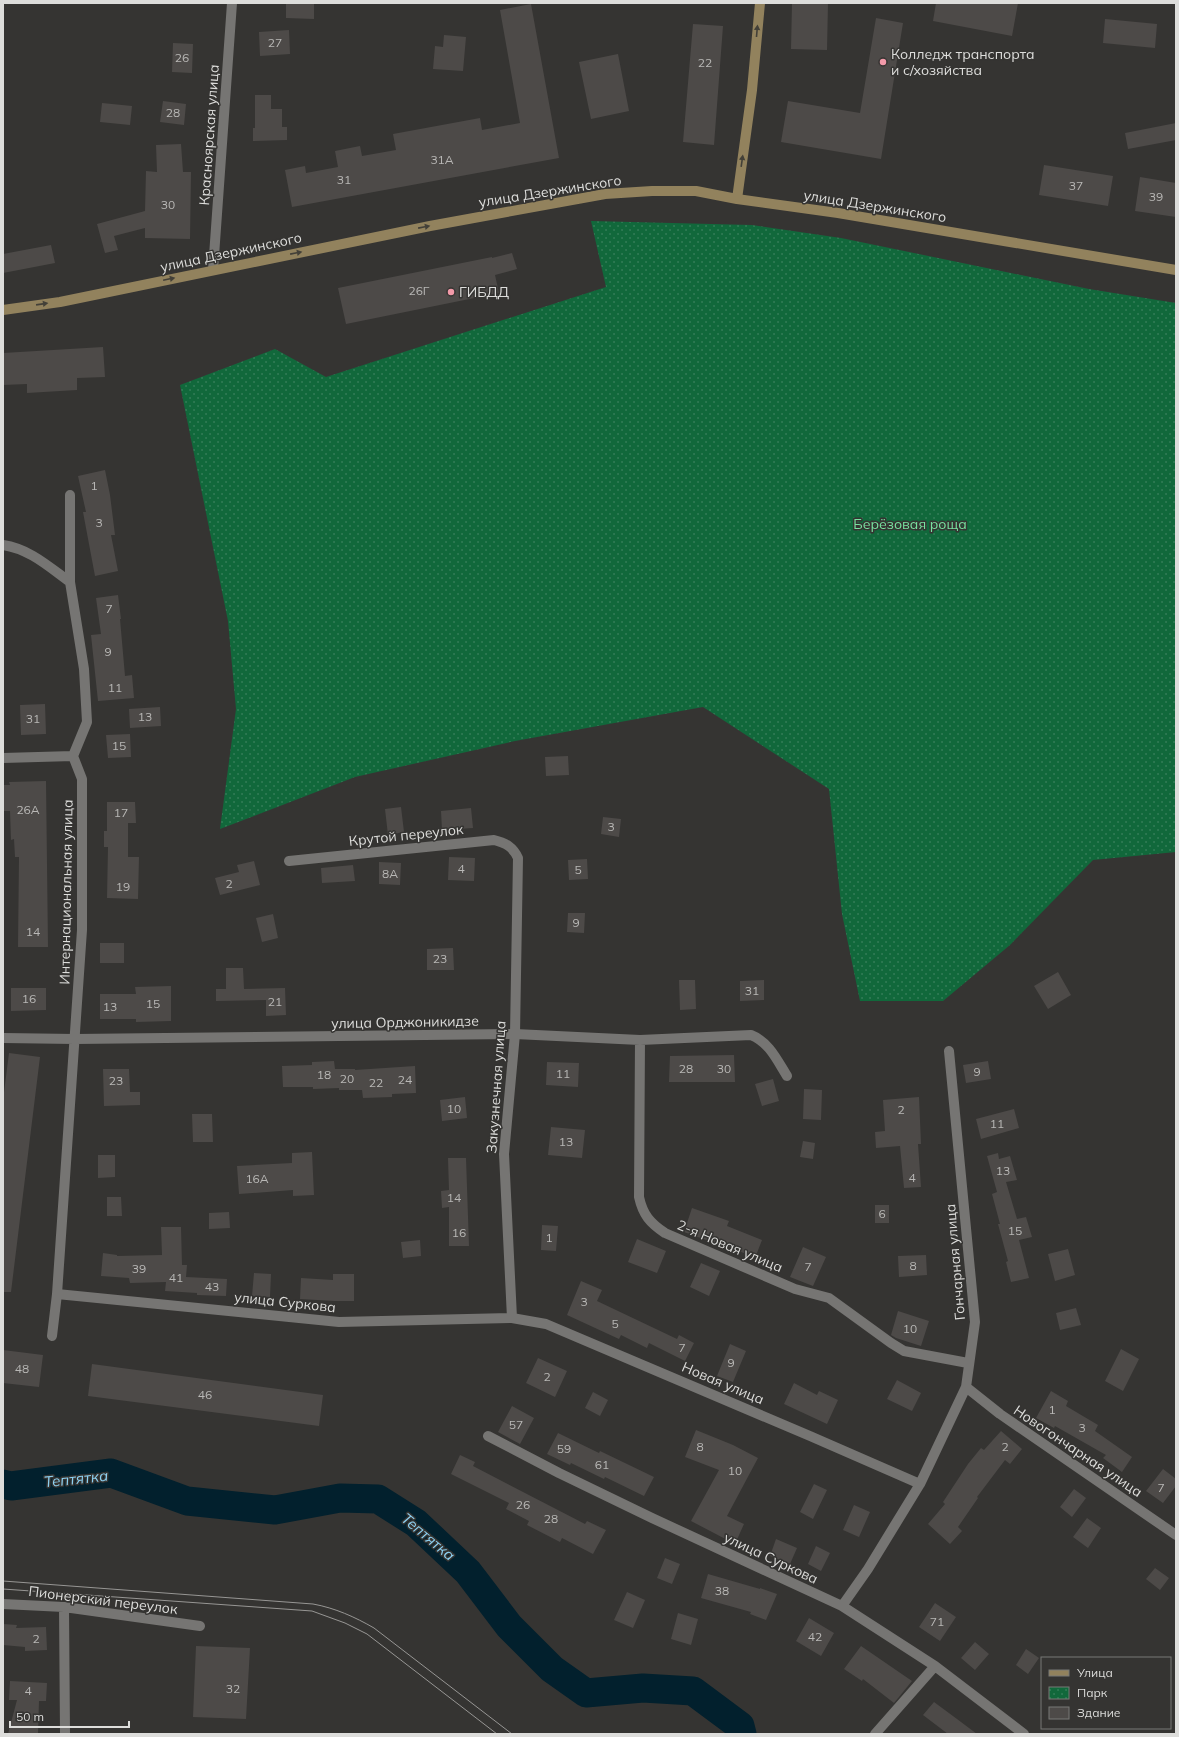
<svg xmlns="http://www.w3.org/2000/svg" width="1179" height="1737" viewBox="0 0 1179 1737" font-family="Mulish,sans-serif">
<defs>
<pattern id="park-dots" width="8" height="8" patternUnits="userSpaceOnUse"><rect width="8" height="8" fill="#11683b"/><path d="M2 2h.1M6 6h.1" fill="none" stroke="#337d57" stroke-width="1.8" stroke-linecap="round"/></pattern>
</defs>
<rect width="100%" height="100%" fill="#353432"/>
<path fill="url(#park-dots)" d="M591,221L752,225L841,238L1089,289L1176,303V852L1093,860L1010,945L943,1001H860L842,914L829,789L703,707L515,741L355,777L220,829L236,709L228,621L180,385L275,349L326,377L606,287Z"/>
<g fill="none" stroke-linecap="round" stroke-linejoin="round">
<path stroke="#02202d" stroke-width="29" d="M3,1484L11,1486L111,1473L187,1501L275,1510L340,1498L378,1499L416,1523L468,1572L509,1626L552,1669L586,1693L643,1688L693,1691L740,1726L742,1734"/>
</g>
<path fill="#4d4a48" d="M286,3H314V19L286,18Z
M792,3H828L827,50L791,49Z
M936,3H1018L1012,36L933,21Z
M531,4L559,158L292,207L285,170L305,166L306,173L338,167L335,151L360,146L362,156L396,150L393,134L480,118L482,130L520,123L500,10Z
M876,18L903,23L881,159L781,142L788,101L860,113Z
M1105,19L1157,24L1155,48L1103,43Z
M693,24L723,26L714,145L683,142Z
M289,30L290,54L260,56L259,32Z
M444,35L466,37L463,71L433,69L435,46L443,47Z
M173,43L193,44L192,73L172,72Z
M618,54L629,111L591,119L579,62Z
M255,95H271V109H282V127H287V140L253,141V128H255Z
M163,101L186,104L184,125L160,122Z
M102,103L132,106L130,125L100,122Z
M1176,123V140L1128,149L1125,133Z
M181,144L183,172H191L190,239L145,238V228L114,236L118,250L105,253L97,224L145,211L146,171L157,172L156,145Z
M1044,165L1113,176L1108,206L1039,195Z
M1140,177L1176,183V217L1135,211Z
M51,245L55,263L3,273V254Z
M512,253L517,269L495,275L499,293L346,324L338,288L492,257V258Z
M103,347L105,377L77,378V390L27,393V384L3,385V353Z
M105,470L110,495L115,535H111L118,571L95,576L83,512H86L78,476Z
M118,595L121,619H120L125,676L132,675L134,698L98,701L91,635L101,634L96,598Z
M45,704L46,734L21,735L20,705Z
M160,707L161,726L130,728L129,709Z
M130,734L131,757L108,758L106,735Z
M568,756L569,775L546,776L545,757Z
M46,781L48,947H18L19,857H15L14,839L11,840L10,811H3V785H10L9,782Z
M107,802H135L136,823H128V857H139L138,899L107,898L108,847H104V831H107Z
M401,807L404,832L388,835L385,809Z
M471,808L473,828L442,830L441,811Z
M603,817L621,819L619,837L601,834Z
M449,857L475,858L474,881L448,880Z
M587,859L588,879L569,880L568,860Z
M254,861L260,885L220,895L215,878L239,872L237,865Z
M379,862L401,863L400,885L379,884Z
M353,865L355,881L322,883L321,868Z
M568,913H585L584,933L567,932Z
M273,914L278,938L262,942L256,918Z
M100,943H124V963H100Z
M453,948L454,970H427V949Z
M226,968H243L244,989L285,988L286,1015L266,1016V1000L216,1001V989H226Z
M1058,972L1071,995L1048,1009L1034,986Z
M679,980H695L696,1009L680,1010Z
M764,980V1000L740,1001V981Z
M171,986V1021L136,1022V1019H100V994H136L135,987Z
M11,988H46V1010L11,1011Z
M9,1053L40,1057L11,1292H3V1100Z
M734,1055L735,1082H669L670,1056Z
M334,1061L335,1069H355V1070L415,1066L416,1093L392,1094V1097L363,1098L362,1090H339V1088L313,1089V1087H283L282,1066L312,1065V1062Z
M988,1061L991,1079L966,1083L963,1065Z
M547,1062L579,1063L578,1087L546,1085Z
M103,1069H129L130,1092H140V1105L104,1106Z
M773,1079L779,1101L762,1106L755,1084Z
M804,1089L822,1090L821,1120L803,1119Z
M465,1097L467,1118L442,1121L440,1100Z
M919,1097L921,1144H918L921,1187L904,1188L900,1146L876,1148L875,1132L885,1131L883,1100Z
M1014,1109L1019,1128L981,1139L976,1119Z
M192,1114H212L213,1142H193Z
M551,1127L585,1130L582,1158L548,1155Z
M803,1141L815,1143L813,1159L800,1157Z
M312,1152L314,1195L293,1196V1190L239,1194L237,1166L292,1163V1153Z
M998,1153L999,1159L1010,1156L1017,1180L1006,1182L1017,1219L1026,1217L1032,1237L1019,1240L1029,1278L1011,1282L1006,1262L1008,1261L998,1224H1000L992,1194L997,1192L987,1156Z
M98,1155H115V1177L98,1178Z
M448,1158H466L469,1246H449V1207L442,1208L441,1191L449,1190Z
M107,1197H121L122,1216H107Z
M875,1205H889V1223H875Z
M692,1208L729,1221L727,1226L762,1240L755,1258L721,1243L720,1245L684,1232Z
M229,1212L230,1228L209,1229V1213Z
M542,1225L558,1226L556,1251L541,1250Z
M161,1227H181L182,1265H187L186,1277L227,1279L226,1296L197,1295V1293L165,1291L166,1282L130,1283L129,1278L101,1276L103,1253L117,1255V1256L162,1255Z
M637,1239L666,1251L657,1273L628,1262Z
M420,1240L421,1256L403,1258L401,1242Z
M803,1247L826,1257L813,1286L790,1277Z
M1068,1249L1075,1275L1055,1281L1048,1254Z
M926,1255L927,1275L899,1277L898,1256Z
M701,1263L720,1271L709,1296L690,1287Z
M254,1273L271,1274L270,1297L252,1296Z
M333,1274H354V1301H334L300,1299L301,1278L333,1280Z
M581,1281L602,1290L597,1301L677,1339L679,1335L694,1343L685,1361L649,1343L647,1348L621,1335L619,1339L567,1315Z
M1076,1308L1081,1325L1060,1330L1056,1313Z
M898,1311L929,1321L921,1346L896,1338L891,1335Z
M730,1344L746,1351L733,1382L717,1376Z
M1121,1349L1139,1359L1123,1391L1105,1381Z
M3,1350L43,1355L39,1387L3,1383Z
M538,1358L567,1371L555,1397L526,1383Z
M92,1364L323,1395L319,1426L88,1396Z
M897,1380L921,1393L912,1411L887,1399Z
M794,1383L817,1395L819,1391L838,1400L827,1424L784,1404Z
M1051,1391L1068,1401L1066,1406L1098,1425L1095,1431L1132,1457L1122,1472L1103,1458L1106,1455L1055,1426L1054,1428L1036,1418Z
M593,1392L608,1400L600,1416L585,1408Z
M512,1406L534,1418L520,1444L498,1432Z
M696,1430L733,1445L758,1458L727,1516L744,1524L735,1544L691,1521L719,1470L685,1457Z
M1001,1431L1022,1449L1010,1464L1005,1460L977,1497L978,1498L958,1527L962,1531L950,1544L928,1524L945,1504L943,1502L968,1464L981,1448L984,1450Z
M558,1433L599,1453L600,1451L654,1477L644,1496L605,1477L604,1479L571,1463L570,1465L547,1454Z
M460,1455L475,1462L473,1466L585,1524L587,1521L606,1530L593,1554L562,1538L560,1542L527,1525L529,1521L506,1509L509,1503L451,1474Z
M1163,1469L1176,1479V1486L1163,1503L1146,1491Z
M814,1484L827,1490L813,1519L800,1512Z
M1074,1489L1086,1498L1072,1517L1060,1507Z
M854,1505L870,1512L859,1537L843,1530Z
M1087,1518L1101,1528L1088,1548L1073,1537Z
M776,1539L797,1548L790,1564L770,1556Z
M816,1546L830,1553L821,1571L808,1564Z
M665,1558L680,1564L672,1584L657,1578Z
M1155,1568L1169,1578L1160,1590L1146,1579Z
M708,1574L760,1589V1588L777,1594L766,1620L750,1614L751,1612L701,1598Z
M627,1592L645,1600L633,1628L614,1620Z
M935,1603L956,1617L940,1641L919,1627Z
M678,1613L698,1619L691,1645L671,1639Z
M809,1618L834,1633L821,1656L796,1641Z
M3,1624L17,1625L16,1628L46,1627L47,1650L25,1651V1647L3,1645Z
M975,1642L989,1654L975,1670L961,1658Z
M196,1646L250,1648L246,1719L193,1717Z
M861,1646L912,1681L894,1703L863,1679L862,1681L844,1669Z
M1026,1649L1039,1658L1028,1674L1016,1665Z
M10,1681L47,1683L46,1701H39L38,1734H8L17,1700H9Z
M934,1702L957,1719L977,1734H948L923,1715Z"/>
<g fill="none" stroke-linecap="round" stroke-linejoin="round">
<path stroke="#767573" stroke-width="10" d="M213,270L232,3
M3,545C30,549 49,567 70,582
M3,758L73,756
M289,861L494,840C506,843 513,847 518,858L515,1034L504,1154L512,1318
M3,1038L75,1039L515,1034L640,1040L751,1035C769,1042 777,1060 787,1076
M640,1040L639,1197C643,1215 650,1223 665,1233L795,1289L829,1298L891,1343L904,1351L968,1363
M57,1294L339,1322L512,1318L546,1324L810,1436L920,1484
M52,1336L57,1294L82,930V779L73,756L87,722L84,669L70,582V495
M966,1387L1000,1414L1176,1535
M488,1436L559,1473L652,1518L842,1606L935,1666L1024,1734
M3,1604L64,1607L200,1626
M842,1606L868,1569L920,1484L966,1387L975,1322L949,1051
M64,1607L65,1734
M875,1734L935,1666"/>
<path stroke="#92825d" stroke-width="10" d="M737,199L752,90L760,3
M3,310L60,302L430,226L605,194L652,191H696L737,199L838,213L1176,270"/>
<path stroke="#979694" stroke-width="1" d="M3,1581L313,1604C335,1608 355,1617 374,1628L512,1734
M3,1589L312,1611L345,1623L367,1634L497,1734"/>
</g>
<defs><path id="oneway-solid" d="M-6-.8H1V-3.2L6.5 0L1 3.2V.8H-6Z"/></defs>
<g fill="#434038">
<use href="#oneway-solid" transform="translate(757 31) rotate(-85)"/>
<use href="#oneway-solid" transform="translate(742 161) rotate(-82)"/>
<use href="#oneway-solid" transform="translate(424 227) rotate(-11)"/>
<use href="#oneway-solid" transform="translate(296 253) rotate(-11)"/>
<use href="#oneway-solid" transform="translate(169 279) rotate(-12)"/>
<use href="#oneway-solid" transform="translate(42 304) rotate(-8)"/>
</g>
<g fill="#f39aa9" stroke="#353432" stroke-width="1.5">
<circle cx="883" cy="62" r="4"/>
<circle cx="451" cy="292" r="4"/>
</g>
<g text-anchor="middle" stroke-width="3" stroke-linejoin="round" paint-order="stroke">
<g font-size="12" fill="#b9b8b6">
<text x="275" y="47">27</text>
<text x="182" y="62">26</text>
<text x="705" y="67">22</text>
<text x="173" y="117">28</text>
<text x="442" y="164">31А</text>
<text x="344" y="184">31</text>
<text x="1076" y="190">37</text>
<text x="1156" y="201">39</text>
<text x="168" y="209">30</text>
<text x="419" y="295">26Г</text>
<text x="94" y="490">1</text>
<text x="99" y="527">3</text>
<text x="109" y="613">7</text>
<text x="108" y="656">9</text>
<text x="115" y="692">11</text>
<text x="145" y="721">13</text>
<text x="33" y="723">31</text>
<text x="119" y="750">15</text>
<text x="28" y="814">26А</text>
<text x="121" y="817">17</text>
<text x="611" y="831">3</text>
<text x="461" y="873">4</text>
<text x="578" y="874">5</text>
<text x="390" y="878">8А</text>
<text x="229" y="888">2</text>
<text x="123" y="891">19</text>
<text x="576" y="927">9</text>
<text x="33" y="936">14</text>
<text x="440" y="963">23</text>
<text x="752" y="995">31</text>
<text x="29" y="1003">16</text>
<text x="275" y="1006">21</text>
<text x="153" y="1008">15</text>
<text x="110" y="1011">13</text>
<text x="686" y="1073">28</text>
<text x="724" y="1073">30</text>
<text x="977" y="1076">9</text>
<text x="563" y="1078">11</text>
<text x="324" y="1079">18</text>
<text x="347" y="1083">20</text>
<text x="405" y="1084">24</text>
<text x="116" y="1085">23</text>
<text x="376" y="1087">22</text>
<text x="454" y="1113">10</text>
<text x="901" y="1114">2</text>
<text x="997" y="1128">11</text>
<text x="566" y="1146">13</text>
<text x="1003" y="1175">13</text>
<text x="912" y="1182">4</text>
<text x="257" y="1183">16А</text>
<text x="454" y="1202">14</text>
<text x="882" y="1218">6</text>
<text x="1015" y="1235">15</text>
<text x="459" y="1237">16</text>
<text x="549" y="1242">1</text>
<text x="913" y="1270">8</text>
<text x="808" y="1271">7</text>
<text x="139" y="1273">39</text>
<text x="176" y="1282">41</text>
<text x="212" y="1291">43</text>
<text x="584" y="1306">3</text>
<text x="615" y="1328">5</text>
<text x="910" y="1333">10</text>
<text x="682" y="1352">7</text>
<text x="731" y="1367">9</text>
<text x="22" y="1373">48</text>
<text x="547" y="1381">2</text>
<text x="205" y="1399">46</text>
<text x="1052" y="1414">1</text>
<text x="516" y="1429">57</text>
<text x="1082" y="1432">3</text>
<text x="700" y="1451">8</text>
<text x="1005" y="1451">2</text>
<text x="564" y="1453">59</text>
<text x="602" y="1469">61</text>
<text x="735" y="1475">10</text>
<text x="1161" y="1492">7</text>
<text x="523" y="1509">26</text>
<text x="551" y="1523">28</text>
<text x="722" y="1595">38</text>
<text x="937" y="1626">71</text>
<text x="815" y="1641">42</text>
<text x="36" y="1643">2</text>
<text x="233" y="1693">32</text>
<text x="28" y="1695">4</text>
</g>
<g font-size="14" fill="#dddddb" stroke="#353432" text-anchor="start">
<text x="891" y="59">Колледж транспорта<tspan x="891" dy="16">и с/хозяйства</tspan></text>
<text x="459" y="297">ГИБДД</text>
</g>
<g font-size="14" fill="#dddddb" stroke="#353432">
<text transform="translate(209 135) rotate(-86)" y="5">Красноярская улица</text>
<text transform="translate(550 191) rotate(-9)" y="5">улица Дзержинского</text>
<text transform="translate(875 206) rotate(9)" y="5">улица Дзержинского</text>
<text transform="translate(231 252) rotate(-12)" y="5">улица Дзержинского</text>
<text transform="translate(406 835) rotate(-6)" y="5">Крутой переулок</text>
<text transform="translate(66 892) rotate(-89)" y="5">Интернациональная улица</text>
<text transform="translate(405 1022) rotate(-1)" y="5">улица Орджоникидзе</text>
<text transform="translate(496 1087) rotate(-86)" y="5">Закузнечная улица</text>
<text transform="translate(730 1246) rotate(23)" y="5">2-я Новая улица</text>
<text transform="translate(955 1262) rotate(-95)" y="5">Гончарная улица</text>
<text transform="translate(285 1302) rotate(6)" y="5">улица Суркова</text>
<text transform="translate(723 1383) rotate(23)" y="5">Новая улица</text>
<text transform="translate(1078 1451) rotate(34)" y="5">Новогончарная улица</text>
<text transform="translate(771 1558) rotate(25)" y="5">улица Суркова</text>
<text transform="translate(103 1600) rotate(7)" y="5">Пионерский переулок</text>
</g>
<g font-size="14" fill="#77e29f" stroke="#353432">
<text x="910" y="529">Берёзовая роща</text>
</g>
<g font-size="15" font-style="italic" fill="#8dd1f2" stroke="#353432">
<text transform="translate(76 1479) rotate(-6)" y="5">Тептятка</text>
<text transform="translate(428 1537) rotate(40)" y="5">Тептятка</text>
</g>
</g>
<rect width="1179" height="1737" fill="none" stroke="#dddddb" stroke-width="8"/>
<rect x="1041" y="1657" width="130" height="72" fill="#353432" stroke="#787876"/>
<rect x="1049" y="1670" width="20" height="6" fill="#92825d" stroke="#787876"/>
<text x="1077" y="1677" font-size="12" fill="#dddddb">Улица</text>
<rect x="1049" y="1687" width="20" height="12" fill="url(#park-dots)" stroke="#787876"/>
<text x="1077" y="1697" font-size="12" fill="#dddddb">Парк</text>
<rect x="1049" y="1707" width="20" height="12" fill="#4d4a48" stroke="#787876"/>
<text x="1077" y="1717" font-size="12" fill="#dddddb">Здание</text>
<path d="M10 1721v6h119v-6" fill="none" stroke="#dddddb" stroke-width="2"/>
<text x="16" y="1721" font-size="12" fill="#dddddb" stroke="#353432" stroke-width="3" paint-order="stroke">50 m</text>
</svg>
